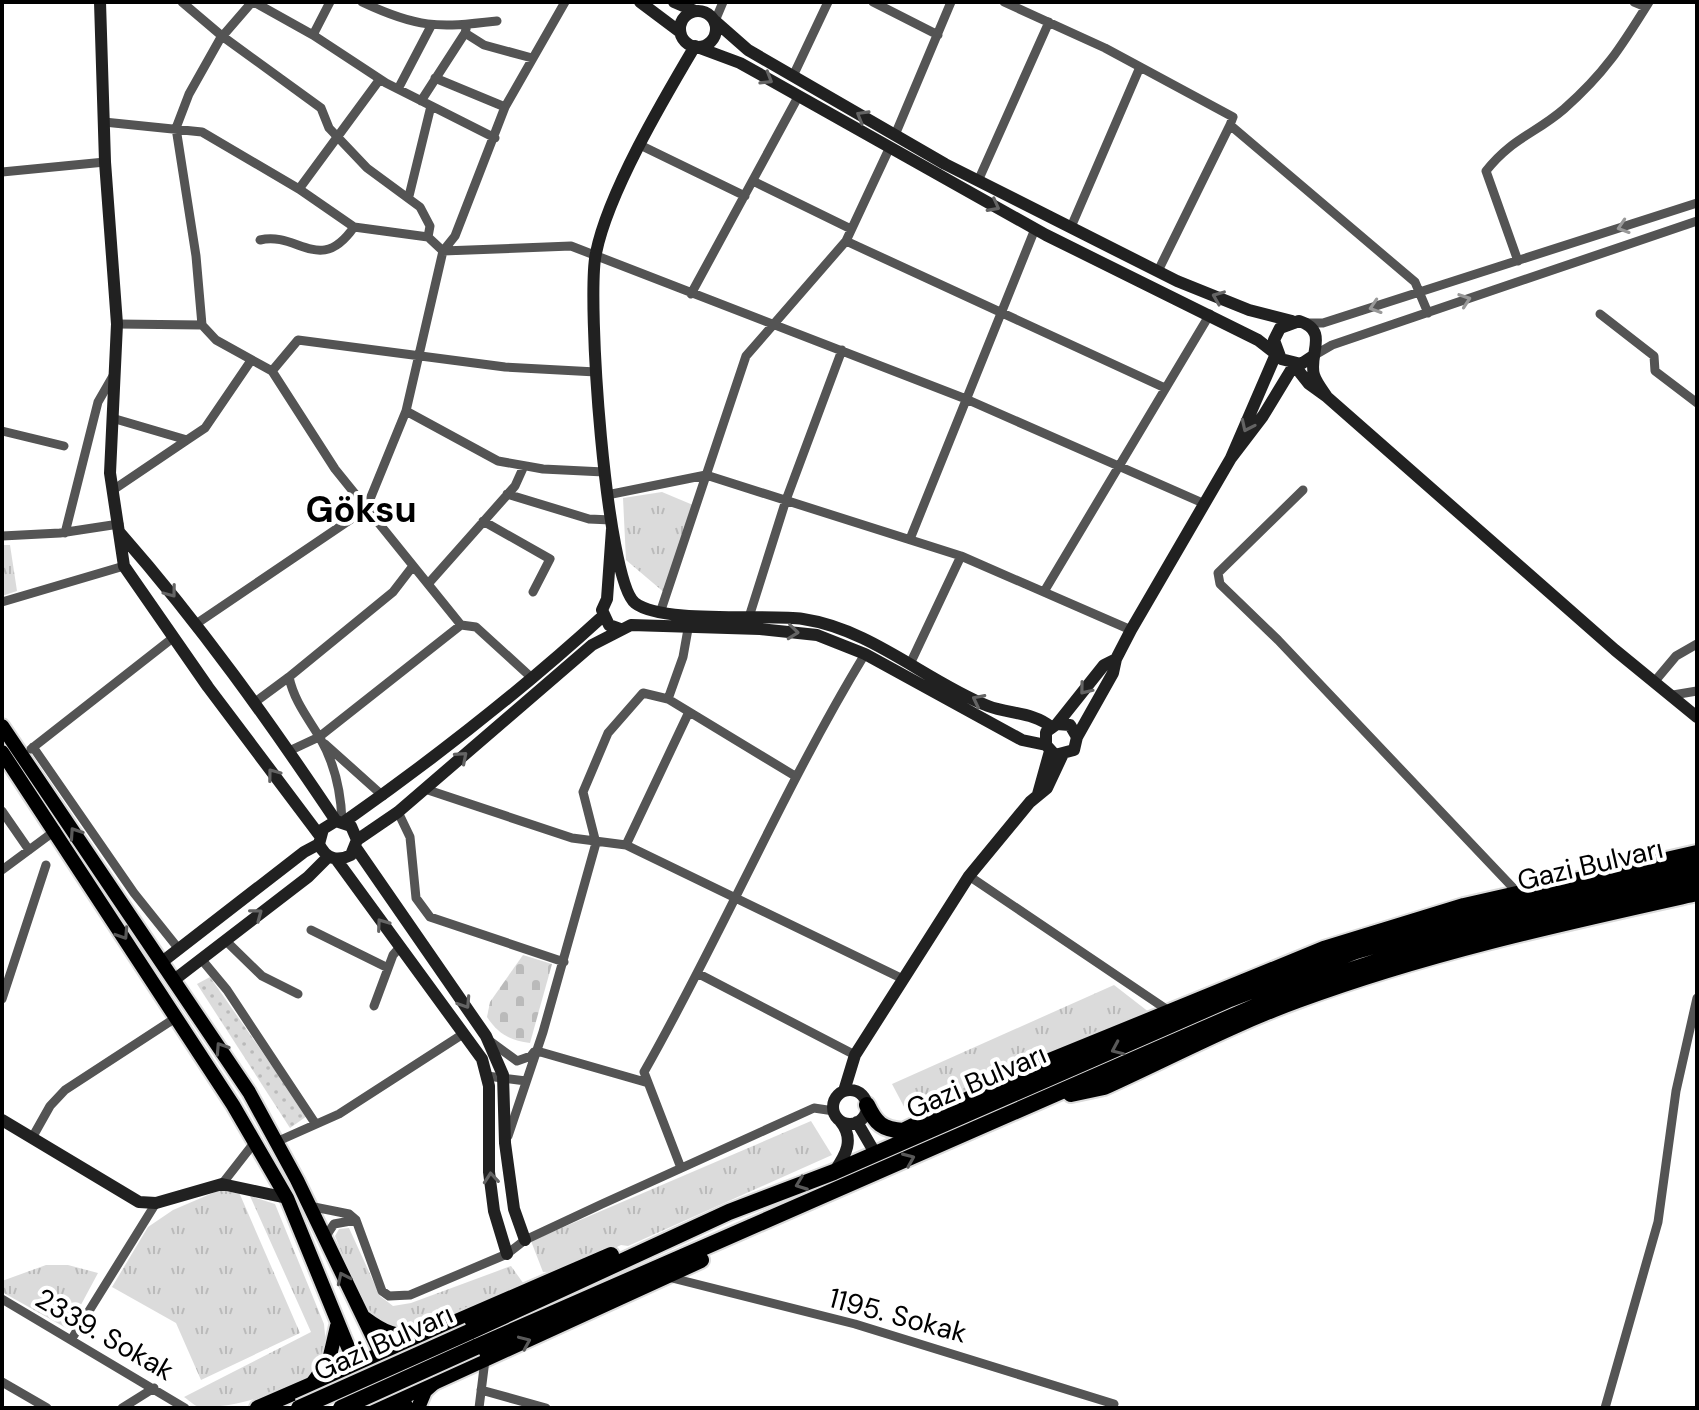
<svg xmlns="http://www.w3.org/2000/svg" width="1699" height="1410" viewBox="0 0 1699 1410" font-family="'DM Sans',sans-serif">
<defs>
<pattern id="grass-dots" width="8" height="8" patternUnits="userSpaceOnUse" patternTransform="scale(2)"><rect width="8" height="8" fill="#dbdbdb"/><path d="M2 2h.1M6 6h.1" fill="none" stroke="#bababa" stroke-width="1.8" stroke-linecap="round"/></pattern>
<pattern id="cemetery-stones" width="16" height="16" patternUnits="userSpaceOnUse" patternTransform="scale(2)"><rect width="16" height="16" fill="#dbdbdb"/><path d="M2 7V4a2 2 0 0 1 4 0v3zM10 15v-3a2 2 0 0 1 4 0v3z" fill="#bababa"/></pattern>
<pattern id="park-tufts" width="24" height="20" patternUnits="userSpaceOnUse" patternTransform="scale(2)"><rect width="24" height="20" fill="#dbdbdb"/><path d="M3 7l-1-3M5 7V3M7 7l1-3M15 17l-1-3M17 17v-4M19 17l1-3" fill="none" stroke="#bababa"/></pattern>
</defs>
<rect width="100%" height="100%" fill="#fff"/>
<path fill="url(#grass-dots)" d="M210,977L307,1116L290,1128L197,984Z"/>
<path fill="url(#cemetery-stones)" d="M523,955L552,964L530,1043C510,1040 499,1035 487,1017L490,1002Z"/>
<path fill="url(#park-tufts)" d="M662,492L693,505L666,594L626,560L623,498Z
M2,545H10L17,591L2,596Z
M1114,985L1154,1016L910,1118L892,1084Z
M811,1121L832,1155L628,1246L621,1245L566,1271L543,1272L531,1241Z
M222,1189L238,1190L300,1333L201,1380L176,1323L112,1287L148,1227L173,1210Z
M250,1196L275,1204L324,1324C325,1337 328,1349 322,1361C308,1388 229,1410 200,1407C194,1406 189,1400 184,1397L311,1332Z
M349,1228L380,1296L393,1306L411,1303L511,1266L526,1287C490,1302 405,1350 373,1315C354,1294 346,1262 335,1236L339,1229Z
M46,1265H68L98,1273L68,1329L2,1292V1281Z"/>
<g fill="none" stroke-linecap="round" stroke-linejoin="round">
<defs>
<path id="primary" d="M2,726L249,1092L297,1180L407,1408
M2,752L233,1105L287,1198L359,1374
M365,1318C381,1330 398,1339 419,1336
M311,1385L329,1360L337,1326
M418,1408L425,1391L434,1383"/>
<path id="highway" d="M1071,1094L1104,1087C1168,1058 1232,1024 1298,1000C1428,952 1562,923 1697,893
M867,1105C876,1124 882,1129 903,1131L1035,1067L1324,949L1464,906L1697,853
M469,1332L729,1212L834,1172L1230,999L1356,951L1458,921L1697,866
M476,1347L1302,986L1464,933L1697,880
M258,1408L611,1255
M377,1408L701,1260"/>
</defs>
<use href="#primary" stroke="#dbdbdb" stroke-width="18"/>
<use href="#highway" stroke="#dbdbdb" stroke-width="20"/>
<path stroke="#545454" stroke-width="9" d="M182,2L222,36L321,108L329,128L367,168L420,207L430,226L428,237L443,251L571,246L966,399L1205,504
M252,2L220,39L189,94L176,128L196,256L202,325L216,340L272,371L335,469L461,625L476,627L533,679
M254,2L313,35L386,83L495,138
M362,2C417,28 437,28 497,21
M873,2L938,35
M1004,2L1105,48L1233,117L1230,125L1415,282L1428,313
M1634,2L1646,7
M715,21L723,2
M465,33L484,45L532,58
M313,35L330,2
M793,76L828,2
M435,78L505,107
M398,89L431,26
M421,101L465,33L467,25
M104,122L202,132L299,189L354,227L428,237
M895,135L951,2
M642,146L745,196
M2,172L105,162
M753,181L851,229
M978,181L1049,22
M299,189L380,79
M409,196L431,106
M1071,227L1140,67
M260,240C298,231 320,276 354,227
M846,241L1165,388
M1518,261L1486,171C1512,138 1535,134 1564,109C1605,73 1621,47 1649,2
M1158,271L1230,125
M691,294L798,97
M1600,314L1654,356L1655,371L1697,403
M1306,323H1323L1697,203
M117,324L202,325
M1313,356L1332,345L1697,221
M272,371L298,340L505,367L596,372
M406,411L498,461L543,469L604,472
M112,418L187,440L205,428L250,362
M2,431L64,446
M113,490L187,440
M1303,490L1218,573L1220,584L1278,640L1518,893
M507,494L589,519L611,520
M607,495L706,475L961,556L1131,630
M483,521L550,559L533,592
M65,533L98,402L113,376
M2,536L60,533L119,524
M910,539L1035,229
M428,584L515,486L524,466
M1045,590L1210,314
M2,602L124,566
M661,610L746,356L846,241L889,149
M749,617L786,500L842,350
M196,624L366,509L406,411L443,251L455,236L505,107L565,2
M688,629L683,657L668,699L795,776
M910,664L961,556
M1655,681L1676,656L1697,644
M1673,695L1697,691
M255,702L289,677
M325,744L383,796
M33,747L134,893L178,948
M31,749L174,637
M289,751L319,737L461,625
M425,789L572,838L626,845L903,979
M2,811L29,850
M398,812L410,837L416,898L430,917L564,962
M342,821C341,792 335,764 320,738C308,718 294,701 289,677L393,592L413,566
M626,845L688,714
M2,870L56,830
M969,876L1169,1011
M311,930L388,968
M226,941L262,976L298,994
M202,960L227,990L315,1123
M699,974L855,1055
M2,999L46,865
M374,1006L393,955L400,947
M491,1042L517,1061L531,1056L534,1052
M537,1051L645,1082
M487,1076L526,1081
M508,1136L543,1032L596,843L583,792L608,733L643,693L668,699
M32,1138L50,1106L65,1090L177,1017
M276,1142L339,1114L463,1034
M681,1168L644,1072C722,935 783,789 865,654
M222,1184L254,1143
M309,1206L349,1214L356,1220L334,1224L324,1239
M356,1220L382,1291L389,1296L410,1295L507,1254L525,1240L602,1204L814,1108L834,1111
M668,1277L855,1324L1114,1404
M2,1299L185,1408
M71,1340L156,1203
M2,1382L47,1408
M481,1390L546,1408
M122,1408L154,1388
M479,1408L485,1360
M1605,1408L1658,1222L1676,1091L1697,998"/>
<path stroke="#212121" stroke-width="12" d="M100,2L105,162L117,324L110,473L124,566L208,687L320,836
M640,2L680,32
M674,2L695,11
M680 29a18 18 0 1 1 36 0a18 18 0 1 1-36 0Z
M715,21L748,50L945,164L1177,281L1249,310L1292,321
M695,46C663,100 608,193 596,253C586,297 606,581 635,603C662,624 766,614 803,619C871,629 926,681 988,706C1008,714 1034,712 1051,727
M697,47L740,63L1046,235L1258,340L1276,354L1231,458L1263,416L1294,365L1309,384L1327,397C1323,391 1316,382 1314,375C1308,354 1330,331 1299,321L1280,328L1274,340L1281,359L1301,364L1313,356
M1327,397L1615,650L1697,717
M612,529L607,599L602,610L609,625L620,629
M120,533C200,624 269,721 336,821
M1057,724L1104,665L1116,659
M1077,737L1113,673L1116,659L1131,630L1231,458
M1038,794L1050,751
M344,822C435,758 521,691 603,616
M357,840L351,826L336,821L323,829L319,844C326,859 337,862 351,855L357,840L398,812L592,645L631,625L760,629L817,635L865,654L1022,740L1046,745L1055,755L1074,750L1077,737L1070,725L1057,724L1046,732V745
M356,848L486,1036L503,1075L505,1143L514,1209L525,1240
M336,859L482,1059L489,1086V1172L494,1211L507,1254
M162,962L304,852L319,844
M174,980L308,877L328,857
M833 1107a17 17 0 1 1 34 0a17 17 0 1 1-34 0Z
M844,1091L855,1055L969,876L1030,802L1047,788L1062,756
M2,1120L139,1202L156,1203L222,1184L287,1198
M857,1122L875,1153
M834,1172C846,1155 855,1139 840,1121"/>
<use href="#primary" stroke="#000" stroke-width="14"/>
<use href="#highway" stroke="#000" stroke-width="16"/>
<defs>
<path id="highway-bridge" d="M299,1408L469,1332
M341,1408L476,1347"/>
</defs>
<use href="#highway-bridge" stroke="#dbdbdb" stroke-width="20" stroke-linecap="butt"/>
<use href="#highway-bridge" stroke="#000" stroke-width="16"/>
</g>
<defs><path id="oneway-chevron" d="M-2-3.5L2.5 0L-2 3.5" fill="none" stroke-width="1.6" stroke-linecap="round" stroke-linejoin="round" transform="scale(2)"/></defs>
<g stroke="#646464">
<use href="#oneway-chevron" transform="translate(767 79) rotate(31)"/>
<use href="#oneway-chevron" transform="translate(862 116) rotate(-150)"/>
<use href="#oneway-chevron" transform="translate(994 206) rotate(28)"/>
<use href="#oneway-chevron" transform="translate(1218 297) rotate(-158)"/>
<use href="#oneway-chevron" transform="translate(1247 426) rotate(115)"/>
<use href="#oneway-chevron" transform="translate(171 592) rotate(53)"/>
<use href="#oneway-chevron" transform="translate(793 632) rotate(6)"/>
<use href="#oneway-chevron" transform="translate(1085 689) rotate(129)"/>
<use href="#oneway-chevron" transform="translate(978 700) rotate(-153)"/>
<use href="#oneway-chevron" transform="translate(462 757) rotate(-41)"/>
<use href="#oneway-chevron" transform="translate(273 774) rotate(-127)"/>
<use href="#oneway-chevron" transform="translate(257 914) rotate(-37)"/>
<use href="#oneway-chevron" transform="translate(382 924) rotate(-126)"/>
<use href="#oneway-chevron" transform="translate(465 1003) rotate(57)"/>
<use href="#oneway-chevron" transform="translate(491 1178) rotate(-95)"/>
</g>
<g stroke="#989898">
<use href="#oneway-chevron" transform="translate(1623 227) rotate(162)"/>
<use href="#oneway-chevron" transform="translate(1465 300) rotate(-19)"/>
<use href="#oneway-chevron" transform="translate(1375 307) rotate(162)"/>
</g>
<g stroke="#595959">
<use href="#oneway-chevron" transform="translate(75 833) rotate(-124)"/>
<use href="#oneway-chevron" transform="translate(123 934) rotate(57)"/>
<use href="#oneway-chevron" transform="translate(221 1048) rotate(-123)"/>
<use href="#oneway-chevron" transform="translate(1117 1049) rotate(156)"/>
<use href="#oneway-chevron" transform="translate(909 1159) rotate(-23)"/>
<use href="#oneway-chevron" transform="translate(801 1184) rotate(159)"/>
<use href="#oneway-chevron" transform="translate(343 1278) rotate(-115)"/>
<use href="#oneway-chevron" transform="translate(525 1342) rotate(-24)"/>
</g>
<g text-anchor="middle" stroke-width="8" stroke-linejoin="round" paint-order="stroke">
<g font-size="28" fill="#000" stroke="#fff">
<text transform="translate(1590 864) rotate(-13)" y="10">Gazi Bulvarı</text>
<text transform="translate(976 1081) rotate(-23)" y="10">Gazi Bulvarı</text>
<text transform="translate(898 1315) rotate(15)" y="10">1195. Sokak</text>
<text transform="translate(105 1334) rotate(30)" y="10">2339. Sokak</text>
<text transform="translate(383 1342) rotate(-24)" y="10">Gazi Bulvarı</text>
</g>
<g font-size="36" font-weight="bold" fill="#000" stroke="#fff">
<text x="361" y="522">Göksu</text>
</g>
</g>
<rect width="1699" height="1410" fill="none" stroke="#000000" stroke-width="8"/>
</svg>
